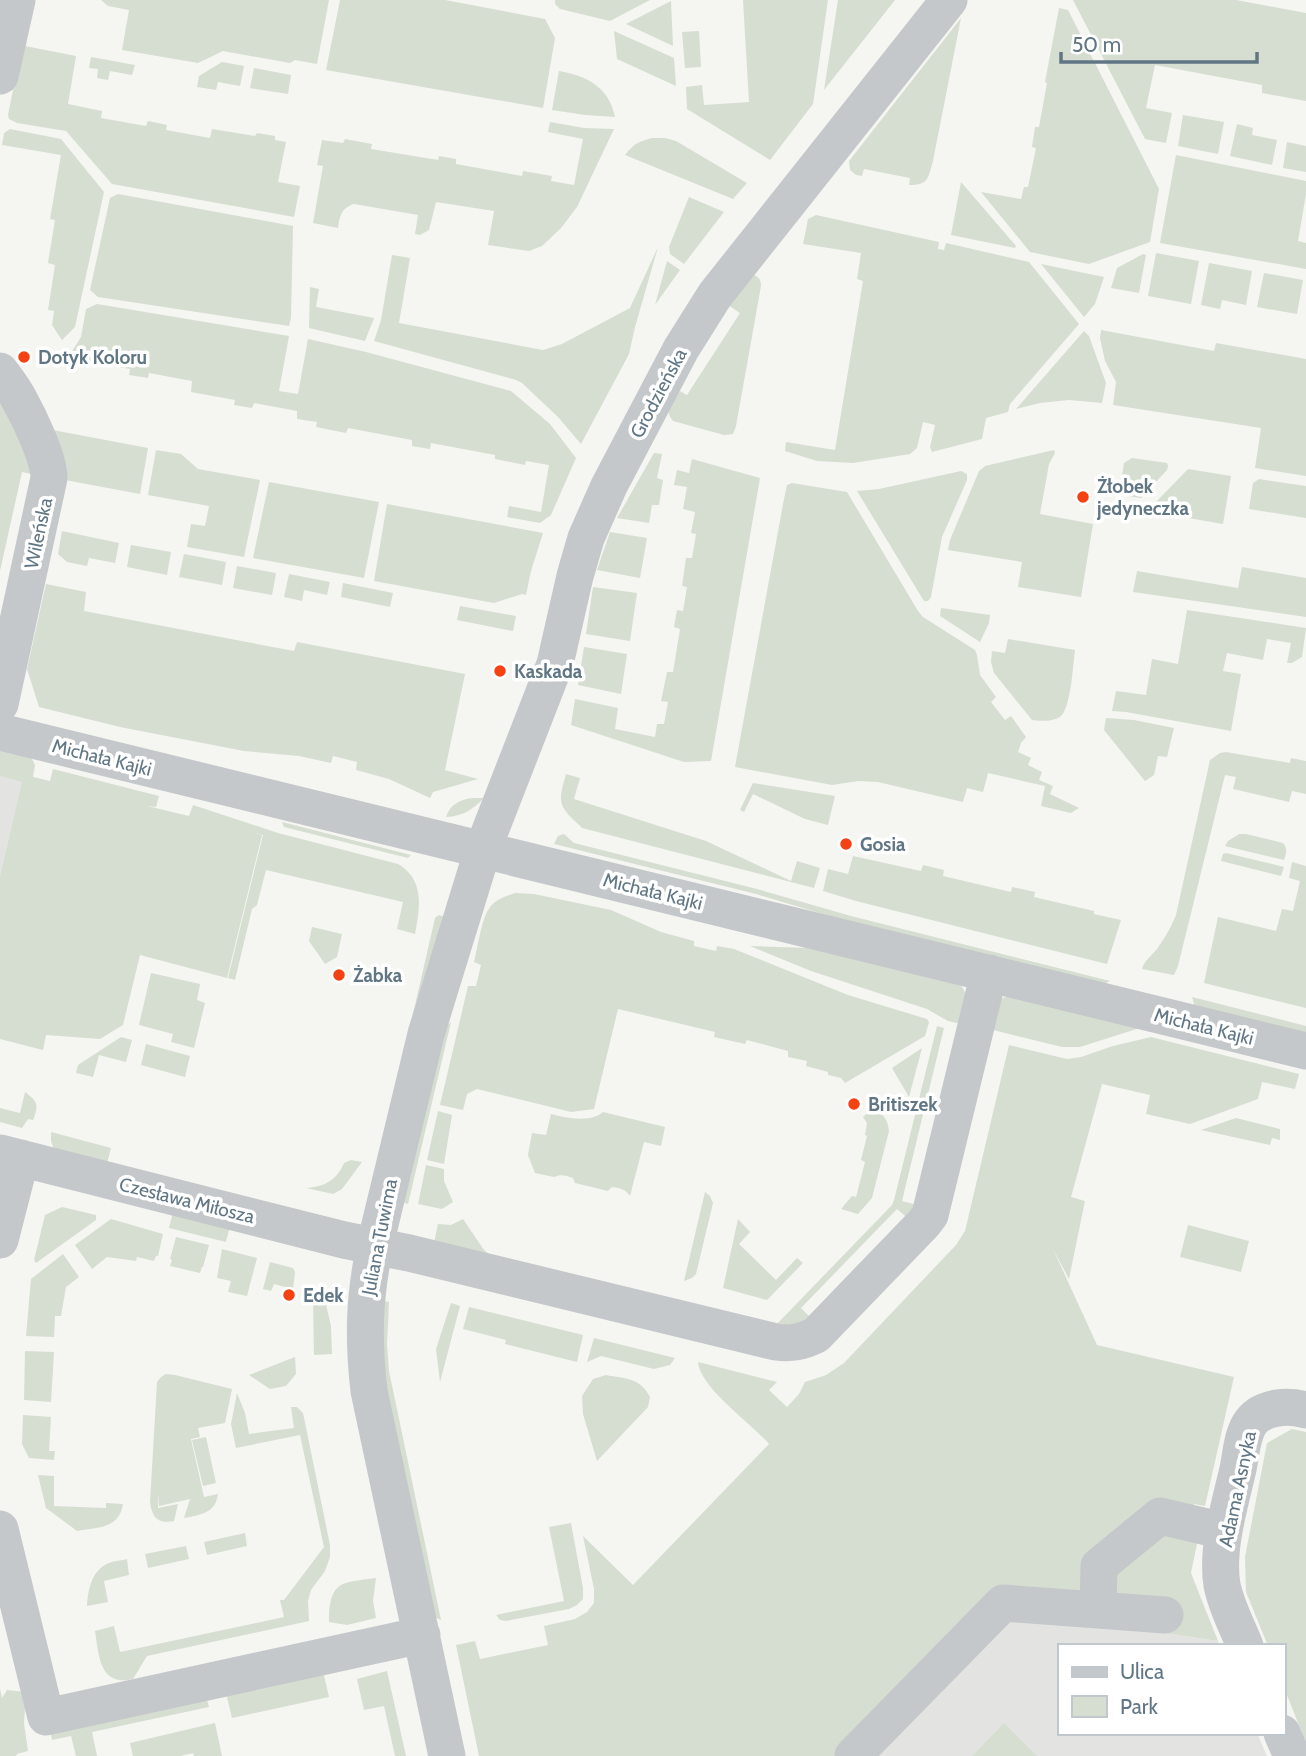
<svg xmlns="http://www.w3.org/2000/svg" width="1306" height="1756" viewBox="0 0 1306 1756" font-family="Cabin,sans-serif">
<rect width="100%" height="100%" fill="#f5f5f1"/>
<path fill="#e3e4e2" d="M0,747L31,755L0,891Z
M1006,1618L1106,1624L1218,1641L1220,1646H1059V1733H1257L1267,1756H873Z"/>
<path fill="#d6ded1" d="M101,0H329L317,64L295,60L290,63L223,51L198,63L122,50L129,10L108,6Z
M340,0H445L545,19L555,38L543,108L326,70Z
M555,0H650L610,21L560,9L555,4Z
M743,0H828L813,104L770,160L687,109L686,87L702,85L704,105L749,102Z
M838,0H895L824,90Z
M1073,0H1236L1306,13V101L1262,93V85L1155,65L1146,108L1172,113L1166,143L1145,139Z
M671,1L673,46L626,24Z
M1059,8L1068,10L1159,189L1150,242L1089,264L1030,252L981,192L1021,199L1024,187H1028L1036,148L1032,147L1035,127H1039L1047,83L1045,82Z
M961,18L933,161C928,178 929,185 909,185L910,178L864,169L862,176L856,175L850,170L849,161Z
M614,31L674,58L676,86L617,59Z
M699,31L701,67L685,68L682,32Z
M25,46L76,56L68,104L102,111L101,118L146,126L148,121L167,125L166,130L210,138L212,129L255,136L257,133L275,136V140L286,142L278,182L300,186L294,217L112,184L66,131L17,123L9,119L8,115L16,75Z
M91,57L135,65L132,75L110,71L108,80L97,78L98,69L89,68Z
M222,62L244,66L240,86L218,82L216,90L197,87L199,76Z
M254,68L291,75L288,94L250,88Z
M559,71C587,76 609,87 615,117L585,115L552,110Z
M1183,115L1224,122L1218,154L1178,146Z
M550,122L584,128L614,129L577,207L561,228L542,246L529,251L488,245L494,211L436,202L429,230L420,235L415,234L418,215L354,204C341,208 340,216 338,228L313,223L323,166L317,165L322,140L343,143L345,139L372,144L371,149L438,160L439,156L456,159V164L522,176L523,171L552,176L551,181L574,185L583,139L548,132Z
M1237,124L1253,128L1252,135L1277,140L1272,165L1230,156Z
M10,129L61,139L104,192L75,327L62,340L52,325L54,311L48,310L55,265L48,263L55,220L50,219L61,155L2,145L4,133Z
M652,138H665L676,141L747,183L733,199L625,155C633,144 640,141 652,138Z
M1287,142L1306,146V172L1283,168Z
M1176,155L1306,181V194L1298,241L1306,243V269L1160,243Z
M961,182L1016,246L1015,248L951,235Z
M118,194L293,226L291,318L289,326L98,297L90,290L110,198Z
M689,197L724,212L684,264L670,254L669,247Z
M816,215L939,242L938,249L944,250L946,243L1029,262L1079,324L1010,404L1008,412L986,418L982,439L932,452L930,447L935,425L923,422L917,448L910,454L853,463L817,461L785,451L786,442L835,450L863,281L857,279L861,253L803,244L808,219Z
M658,247L635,327L629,354L581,444L558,417L522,383L516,380L374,341L381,320L392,255L410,258L399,323L543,350L562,344L630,308Z
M1156,253L1199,261L1191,304L1148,296Z
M1143,254L1146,255L1139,293L1111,288L1117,268Z
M667,261L680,270L655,305Z
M1209,263L1252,271L1246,305L1222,300L1220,309L1201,305Z
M1041,264L1104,277L1095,304L1084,317Z
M1264,273L1303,280L1297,314L1257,307Z
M752,274C759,277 761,279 761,286L736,426L733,434L724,435L673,421L670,417L668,410L680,391L687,395L740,313L728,305Z
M310,287L319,289L316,307L374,318L365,341L309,328Z
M97,304L289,336L279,391L298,394L308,339L366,352L511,391L550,424L576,458L551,515L540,523L507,517L509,506L541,512L549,465L526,461L525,465L495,459V455L431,443L430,449L412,446V440L348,428L346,433L316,427L317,422L297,419V411L254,403L252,408L234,405L235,400L191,392L192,381L149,373L148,378L129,375L130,369L85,361L86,357L71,353L81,337L86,309Z
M1101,330L1214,351L1216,343L1306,359V476L1255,468L1261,428L1113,405L1116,382L1105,361L1100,338Z
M1084,331L1089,336L1106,383L1102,403L1069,400L1040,403L1016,409Z
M0,391L36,475L22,472L0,571Z
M42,428L148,448L140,494L65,480Z
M156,450L181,454L198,469L260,480L244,557L187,547L191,524L205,526L209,506L148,495Z
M1054,450L1055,453L1049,464L1040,514L1093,524L1081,597L1018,587L1022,562L948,550L950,540L979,471L985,466Z
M654,453L662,454L657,478L663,480L659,505H652L649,523L617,518Z
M1132,458L1167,463L1168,466L1167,470L1141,498L1119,495L1124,463Z
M692,459L760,478L711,761L684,762L571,725L575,699L618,708L615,729L655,737L657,724H664L668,702L661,701L667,672H673L680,629L674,627L677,610L683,611L687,587L682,586L686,558H692L696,534L691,533L695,512L683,509L687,487L674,485L677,470L689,473Z
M1188,469L1231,476L1223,524L1154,512L1155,503Z
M961,471L967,474V480L942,537L931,597L928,601H924L857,491L879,489Z
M1259,479L1306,486V518L1249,509L1253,483Z
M269,482L379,502L364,578L253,558Z
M792,483L847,492L918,611L923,617L975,650L977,655L980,675L996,697L991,702L1005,720L1011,716L1026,737L1021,743L1018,752L1031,758L1028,765L1042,772L1039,780L1053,786L1050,794L1079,808L1071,813L1041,806L1045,786L988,773L983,792L967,788L963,802L878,782L858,781L832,785L735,767L783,504L787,485Z
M387,504L543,533L531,571L526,595L522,594L494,603L374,581Z
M62,531L119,543L115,563L89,558L87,566L67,562L58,554Z
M610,532L647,538L640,578L597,570Z
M131,545L171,552L167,575L127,567Z
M184,554L226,562L222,585L179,577Z
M237,566L276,573L272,595L233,588Z
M1242,567L1306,578V617L1133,592L1137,571L1238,588Z
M289,574L330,582L327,595L304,590L302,601L284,597Z
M343,583L393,593L390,607L341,597Z
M46,584L86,592L84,611L294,651L297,642L465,674L445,770L478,779L433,792L430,798L389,779L356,770L357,762L333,756L331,763L299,756L244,751L120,727L39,707L27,669Z
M593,587L637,593L630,641L586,634Z
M460,606L516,616L513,631L457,620Z
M941,608L990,615L989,623L980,642L940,616Z
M1187,610L1306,628L1302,657L1292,663H1287L1291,643L1267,639L1263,660L1227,653L1223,671L1241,674L1231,731L1126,712L1112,711L1116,691L1146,695L1152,659L1178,664Z
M1008,639L1075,650C1073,664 1071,709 1060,717C1052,722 1040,721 1032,720L994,673L991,662L992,651L1005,653Z
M584,647L627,654L621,694L578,685Z
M1106,718L1134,720L1174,728L1167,757L1158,756L1154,775L1145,781L1104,730Z
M0,749L31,757L35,765L33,777L50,781L53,769L159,796L156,807L147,806L189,816L193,805L278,833L398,864C425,880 420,908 415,934L397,929L403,902L266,870L257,905L252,909L235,980L228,978L263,835L218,823L262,835L227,978L140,955L123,1025L100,1039L46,1035L43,1050L0,1039V877L22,782L0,776Z
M1226,752L1290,763L1291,758L1306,761V794L1292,791L1289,802L1233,789L1236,777L1225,775L1178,966L1174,975L1142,969C1144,960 1154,954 1159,946C1166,936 1171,927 1176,915L1210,760L1220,753Z
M566,774L580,778L574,799L706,841L791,881L797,861L820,868L814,888L582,828C577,822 569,817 565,810C557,800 563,786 566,774Z
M753,783L835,796L828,825L805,819L753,794L744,812L740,810Z
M474,798H484C472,810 463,816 446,817C450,804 461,799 474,798Z
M282,822L411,855L408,858L284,827Z
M564,834L574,843L757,889L851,916L1110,981L1104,984L849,922L756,894L554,844L558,836Z
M1239,834H1246L1283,843C1288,848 1286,854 1284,860L1225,846L1228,841Z
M1226,853L1284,867L1281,876L1221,861L1223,854Z
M853,856L921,871L923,865L944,870L943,876L1011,892L1012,887L1035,892L1034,897L1094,911V914L1121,920L1107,964L856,901L823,891L828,869L848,874Z
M1292,862L1306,866V1008L1204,983L1218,917L1276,931L1282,909L1293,911L1300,881L1289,878Z
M515,893L534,894L611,910L661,932L694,941V946L716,951L717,946L734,949L848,995L927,1019L929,1022L925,1036L845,1083L841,1078L828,1075V1072L806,1066L807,1061L788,1057V1051L747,1040L745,1044L714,1037L715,1032L618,1009L594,1109L571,1112L477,1089L467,1094L463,1110L440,1105L468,986H476L481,965L474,962C478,947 481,919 490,907C496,899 507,896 515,893Z
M439,915L445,917L416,1015L413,1014L435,918Z
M312,927L342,934L337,957L325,964L309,941Z
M750,946L808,948L954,979C972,994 967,1004 965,1025L948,1021L927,1009L811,971Z
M151,973L200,984L197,1000L205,1003L194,1048L171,1042L173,1034L139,1025Z
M1016,996L1143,1027L1080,1047H1062L985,1028L997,1001L1005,997Z
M1192,997L1306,1026V1035L1195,1007Z
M451,1022L408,1204L401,1202L446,1026Z
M937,1026L944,1028L902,1201L921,1206L912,1222L897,1209L801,1308L815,1322L775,1326L892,1205L894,1200Z
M121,1037L132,1040L126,1062L99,1055L93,1077L76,1073L78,1065Z
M1151,1037L1299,1074L1295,1089L1262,1082L1258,1099L1190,1124L1146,1114L1150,1095L1102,1084L1071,1197L1085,1201L1069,1279L1053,1249L1097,1345L1234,1377L1205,1506L1194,1504L1187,1537L1198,1539L1191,1573L1218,1641L1106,1624L1006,1618L872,1756H479L456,1645L475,1641L480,1659L548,1645L544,1626L575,1619L587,1612L594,1603V1589L583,1536L633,1585L769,1444C751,1423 700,1388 698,1362L777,1382L769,1390L787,1407L799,1394L805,1382L826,1375L844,1363L956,1245L965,1231L1009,1045L1067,1059L1081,1057L1113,1046Z
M146,1044L190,1056L185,1077L141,1065Z
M922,1048L909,1097L892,1068Z
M25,1092C38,1102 39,1105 33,1120L28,1119L22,1128L0,1122V1108L20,1113Z
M438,1111L452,1115L444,1164L427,1160Z
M875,1111C885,1114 888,1122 889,1131L872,1198L858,1214L841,1209L852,1196L856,1197L865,1162L861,1160L867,1136L865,1135L867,1123L863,1117L869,1112Z
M603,1112L665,1127L661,1146L644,1142L630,1196C625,1189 620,1188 612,1187L608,1191L575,1183L573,1178C565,1175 561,1174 554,1177L535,1173L528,1155L532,1133L546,1135L551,1114C566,1118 591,1123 603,1112Z
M1236,1118L1280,1129V1140L1272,1138L1270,1145L1201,1130Z
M51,1132L111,1148L106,1167L54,1149L51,1141Z
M351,1160L362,1162L342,1189L333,1194L306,1188C324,1187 337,1180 344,1163Z
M426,1165L444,1169V1181L453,1202L442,1209L418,1204Z
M705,1192L710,1196L713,1203L696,1274L692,1278L684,1281Z
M62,1207L96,1215V1220L36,1263L34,1260L45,1215Z
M174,1208L231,1222L226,1242L169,1228Z
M111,1219L163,1234L158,1256H156L154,1261L137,1257L136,1261L107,1257L92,1269L75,1245Z
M463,1219L484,1250L490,1255L433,1248L438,1224L451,1225Z
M738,1219L750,1232L739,1244L776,1280L797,1258L803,1263L767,1300L723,1288Z
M1188,1225L1249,1241L1241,1272L1180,1257Z
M176,1237L209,1245L203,1267H202L200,1273L170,1266L172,1260L170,1259Z
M222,1249L257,1258L247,1296L228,1292L231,1281L217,1278Z
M63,1254L79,1277L66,1287L61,1316H55L54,1337L26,1336L31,1279Z
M270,1262L293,1268L295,1272L293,1289L274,1284L271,1291L263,1289Z
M313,1300H325L331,1326L332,1354L314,1355Z
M381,1301L389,1302L387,1344L389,1371L441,1620L435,1617L381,1373Z
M451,1303L460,1306L440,1382L436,1349Z
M469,1307L583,1335L577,1362L505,1344L506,1340L463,1329Z
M594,1338L675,1358L670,1365L654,1369L601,1356L587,1362Z
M25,1351L54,1352L51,1402L24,1400Z
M295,1357L296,1374L286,1386L270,1389L249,1375Z
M166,1374L175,1375L232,1389L225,1423L198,1428L200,1437L191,1439L204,1497L218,1494C216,1513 200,1515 184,1518L190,1499L159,1506V1493L158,1508L178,1504L174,1521C158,1524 152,1518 150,1502L157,1382L161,1377Z
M606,1375C625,1379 640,1377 650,1397L648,1407L597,1461L583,1414L582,1396L593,1379Z
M237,1393L245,1413L249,1434L294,1428L291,1407H297L303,1413L330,1545V1557L325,1571L311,1590L308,1601L309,1621L147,1656L133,1679C99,1687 99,1655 95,1631L114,1626L120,1652L284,1617L280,1600H284L324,1547L300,1435L236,1448L231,1424Z
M23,1415L51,1417L49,1451H55L54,1460L29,1458L22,1444Z
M1292,1429L1306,1432V1743L1283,1685V1646H1268L1246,1592L1245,1557L1267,1443Z
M206,1437L216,1483L203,1486L192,1440Z
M38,1475L54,1476V1506L106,1508V1503L123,1504C119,1529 98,1527 77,1531L46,1508Z
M571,1523L583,1588V1599L577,1605L569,1609L506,1621L500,1620L496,1615L564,1601L549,1527Z
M245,1533L247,1546L207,1555L204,1542Z
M186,1546L189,1559L148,1568L145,1554Z
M127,1559L129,1575L104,1581L108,1602L87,1606C88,1591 91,1573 105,1565C110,1561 120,1561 127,1559Z
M376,1578L373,1601L376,1618L347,1625L329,1622C329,1611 329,1592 341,1585C348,1581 368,1579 376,1578Z
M323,1671L329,1697L232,1718L226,1693Z
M387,1671L406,1756H395L384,1706L364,1710L357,1679Z
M0,1689L2,1698L7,1690L26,1692L24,1723L28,1751L17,1754L16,1756H0Z
M206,1696L209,1707L92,1732L97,1756H76L71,1736L52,1740L50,1729Z
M215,1723L222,1756H194L193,1753L180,1756H133L130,1743Z
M1004,1723L1037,1756H972Z"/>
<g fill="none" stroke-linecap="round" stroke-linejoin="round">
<path stroke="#c4c8cb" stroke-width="37" d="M0,76L17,0
M0,371C7,380 14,389 19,399C29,417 49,458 49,478L0,704
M0,732L1306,1051
M0,1153L344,1240L409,1253L776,1342C791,1344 802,1342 816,1335L924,1223L930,1215L989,973
M0,1240L21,1158
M0,1529L46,1717L422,1635
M1098,1610L1099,1566L1160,1516L1224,1531
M1245,1646C1237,1626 1226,1606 1222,1585C1216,1549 1230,1504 1238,1469C1241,1455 1242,1434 1251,1422C1263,1406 1289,1405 1306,1410
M1282,1733L1292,1756
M447,1756L369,1391C363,1338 364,1298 375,1245L426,1034L483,849L555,664L575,576L586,538L609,486L681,349L715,295L949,0
M853,1756L1003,1603L1165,1615"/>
</g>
<g fill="#f44212" stroke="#fff" stroke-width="2.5">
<circle cx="24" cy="357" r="7"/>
<circle cx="1083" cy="497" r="7"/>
<circle cx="500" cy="671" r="7"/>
<circle cx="846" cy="844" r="7"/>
<circle cx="339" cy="975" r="7"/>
<circle cx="854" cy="1104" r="7"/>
<circle cx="289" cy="1295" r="7"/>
</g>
<g text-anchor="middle" stroke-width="7" stroke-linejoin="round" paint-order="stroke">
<g font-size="19" font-weight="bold" fill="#617685" stroke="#fff" text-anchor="start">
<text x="38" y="364">Dotyk Koloru</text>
<text x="1097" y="493">Żłobek<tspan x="1097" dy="22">jedyneczka</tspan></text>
<text x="514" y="678">Kaskada</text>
<text x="860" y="851">Gosia</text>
<text x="353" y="982">Żabka</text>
<text x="868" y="1111">Britiszek</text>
<text x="303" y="1302">Edek</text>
</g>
<g font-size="19" fill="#617685" stroke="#fff">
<text transform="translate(658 393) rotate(-62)" y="7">Grodzieńska</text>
<text transform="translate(38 533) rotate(-78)" y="7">Wileńska</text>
<text transform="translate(102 757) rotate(14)" y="7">Michała Kajki</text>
<text transform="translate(653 891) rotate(14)" y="7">Michała Kajki</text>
<text transform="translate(1204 1026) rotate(14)" y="7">Michała Kajki</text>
<text transform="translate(187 1200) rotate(14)" y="7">Czesława Miłosza</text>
<text transform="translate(379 1237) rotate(-79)" y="7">Juliana Tuwima</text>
<text transform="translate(1237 1489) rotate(-78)" y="7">Adama Asnyka</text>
</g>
</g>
<rect x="1058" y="1644" width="228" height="91" fill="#ffffff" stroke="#c0c8ce" stroke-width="2"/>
<rect x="1072" y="1667" width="35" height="10" fill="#c4c8cb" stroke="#c0c8ce" stroke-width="2"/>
<text x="1120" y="1679" font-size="21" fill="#617685">Ulica</text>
<rect x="1072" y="1696" width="35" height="21" fill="#d6ded1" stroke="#c0c8ce" stroke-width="2"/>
<text x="1120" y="1714" font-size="21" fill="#617685">Park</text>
<path d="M1061 52v10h196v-10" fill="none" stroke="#617685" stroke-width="3.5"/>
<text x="1072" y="52" font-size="21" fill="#617685" stroke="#ffffff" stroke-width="5" paint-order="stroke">50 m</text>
</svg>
